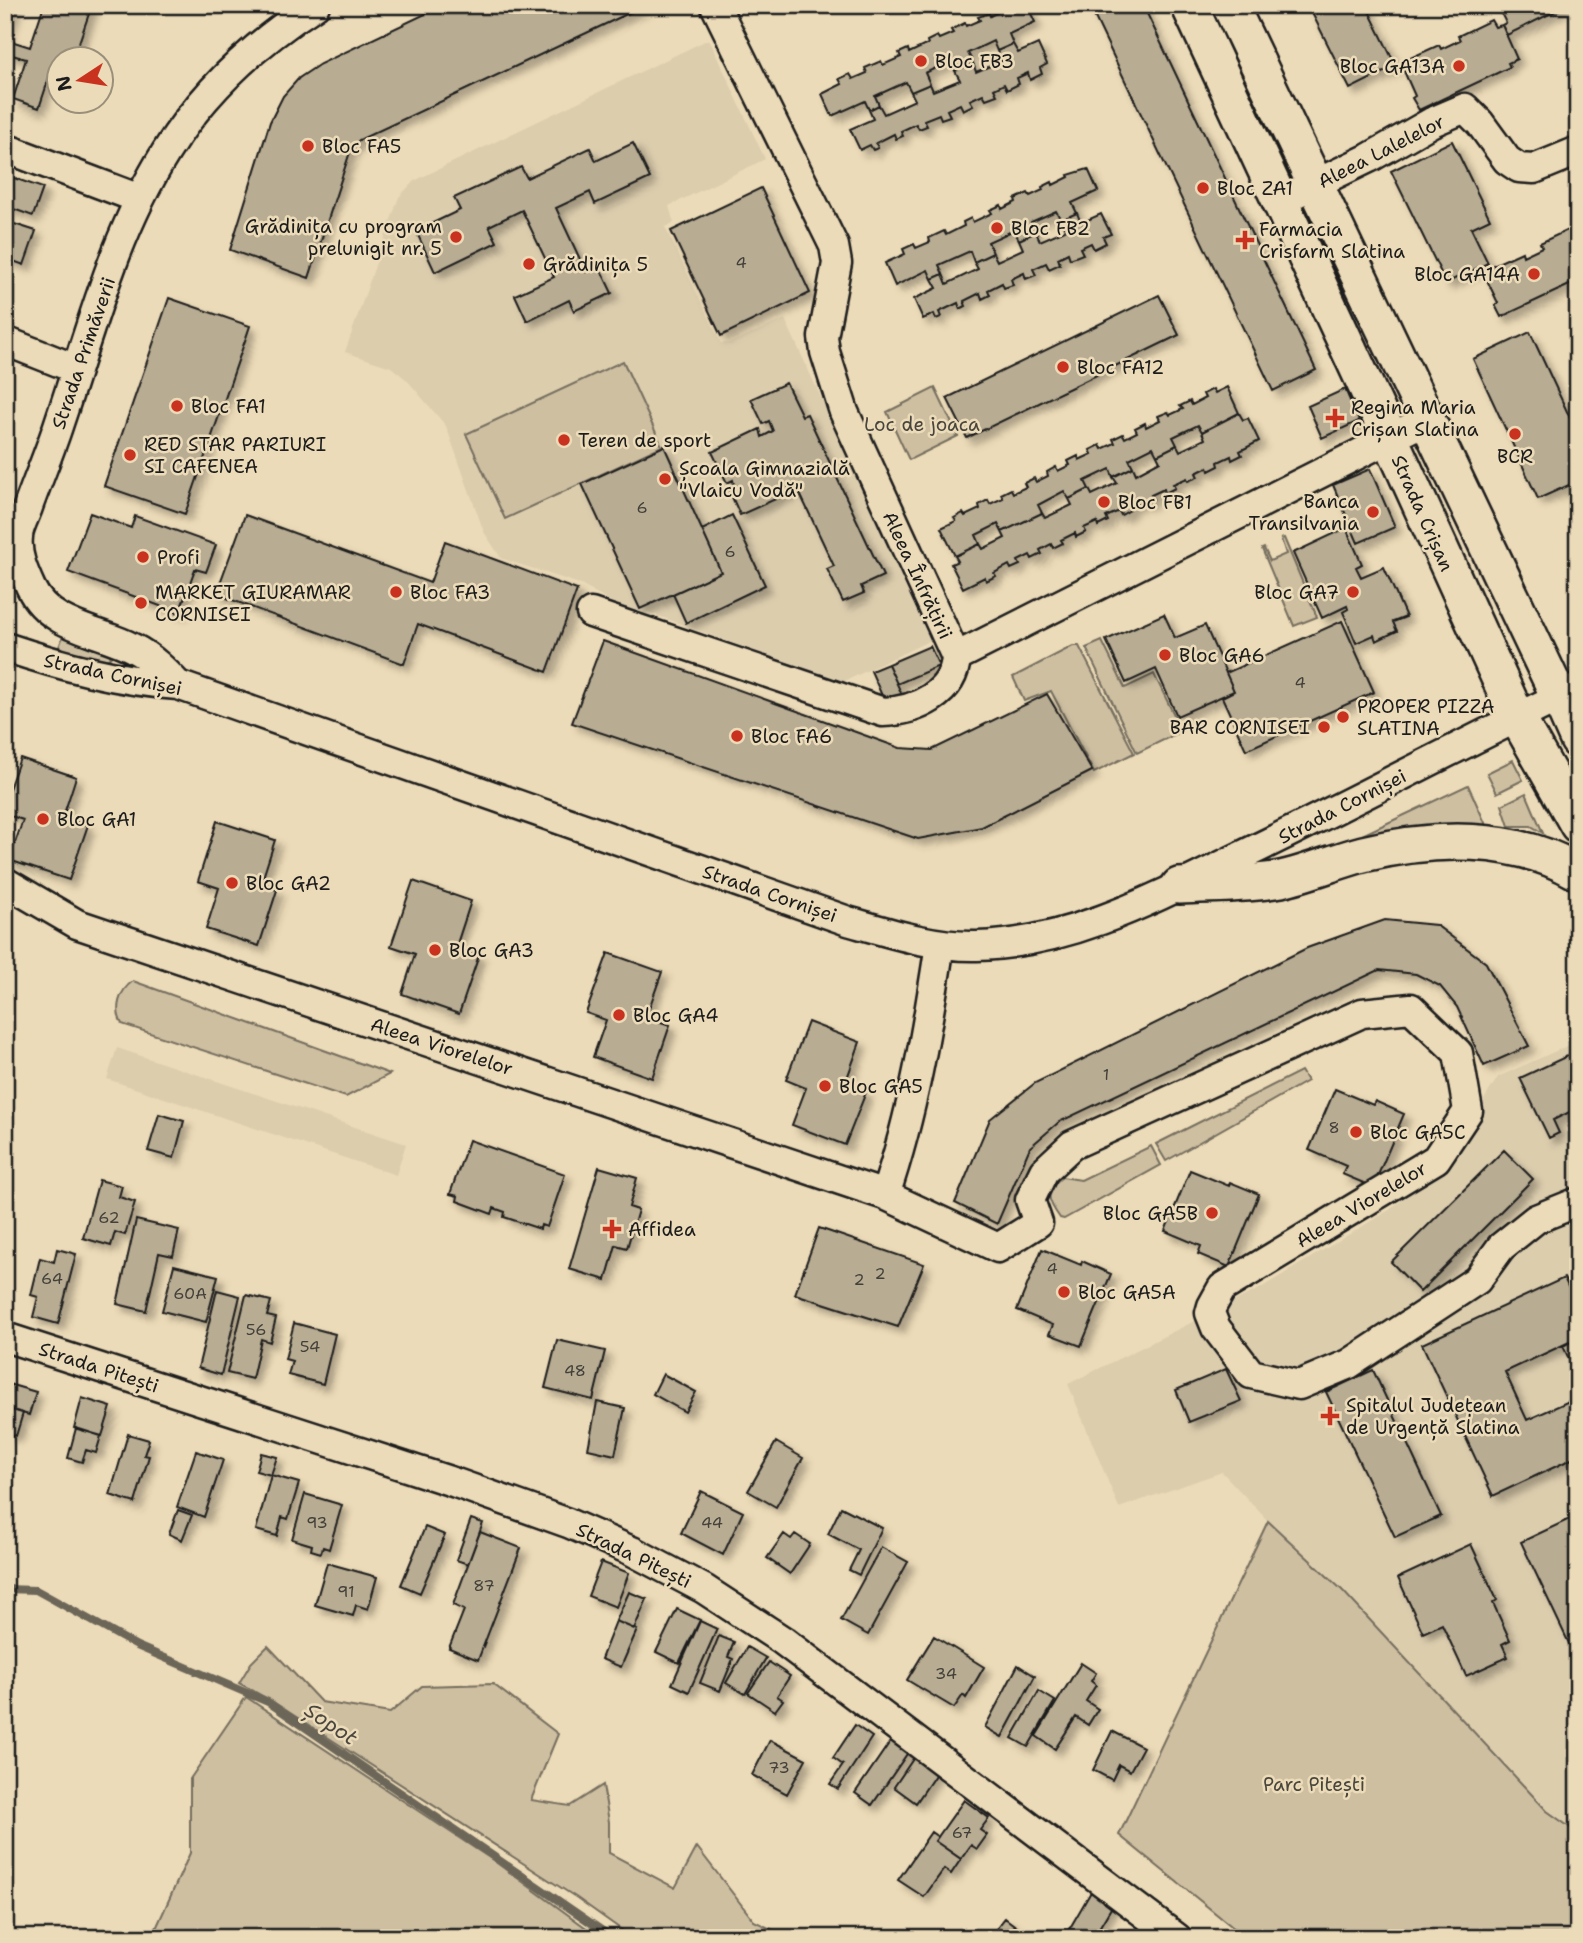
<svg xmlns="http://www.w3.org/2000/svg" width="1583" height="1943" viewBox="0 0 1583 1943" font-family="'Shantell Sans',sans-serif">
<defs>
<filter id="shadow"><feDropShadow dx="6" dy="6" stdDeviation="3.5" flood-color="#0004"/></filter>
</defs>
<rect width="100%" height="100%" fill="#ecdbb8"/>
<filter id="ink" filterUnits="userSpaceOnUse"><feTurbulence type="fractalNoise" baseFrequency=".0143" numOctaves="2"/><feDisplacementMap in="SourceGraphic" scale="14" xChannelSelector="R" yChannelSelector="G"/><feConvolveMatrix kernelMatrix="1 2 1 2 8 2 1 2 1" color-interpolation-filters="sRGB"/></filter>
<g filter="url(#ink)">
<path fill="#dccdad" d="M709,39L765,159L669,206L674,223L665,227L721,343H730L785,319L828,413L836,409L935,638L841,683L648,612L641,618L579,584L501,558L484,532L446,426L407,380L391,367L345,352L399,197L414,181Z
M1578,1041V1833L1547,1811L1342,1590L1268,1521L1222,1472L1119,1508L1068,1384L1259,1289L1389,1210L1418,1187L1452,1152L1498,1077Z
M117,1048L406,1144L396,1175L107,1079Z"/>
<path fill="#cebfa1" stroke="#756e5e" stroke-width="2" d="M623,361L662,446L505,519L466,434Z
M935,388L958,436L909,460L887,412Z
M1284,538L1317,617L1294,626L1262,549L1264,548L1270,561L1286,554L1281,539Z
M65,631L113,652C108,673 72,652 59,647Z
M1102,641L1125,688L1154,674L1182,731L1137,753L1086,648Z
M1073,646H1079L1081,650L1134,753L1094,773L1051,691L1024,701L1013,677Z
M1513,760L1523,780L1497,793L1487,773Z
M1468,785L1486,825L1434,824L1309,860Z
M1526,793L1543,833L1531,826H1509L1502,805Z
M133,981L390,1074L346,1097L122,1024C114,1009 119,991 133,981Z
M1301,1071L1307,1081L1166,1161L1156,1144Z
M1151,1146L1161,1165L1064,1219L1060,1218C1047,1200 1044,1191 1062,1177L1081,1180Z
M1268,1521L1342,1590L1547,1811L1578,1833V1938H1246L1119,1835Z
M268,1646L321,1702L390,1713L422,1686L493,1684L558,1734L531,1800L570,1806L603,1785L609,1822V1853L675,1888L697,1847L754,1921L790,1938H633L577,1898L270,1700L239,1683L251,1663Z
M246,1697L494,1861L600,1938H157L154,1933L190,1853V1779Z"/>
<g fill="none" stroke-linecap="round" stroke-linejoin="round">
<path stroke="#6c6658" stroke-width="8" d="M5,1589L36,1590L137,1646L268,1702L613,1938"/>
</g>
<path fill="#b8ac92" stroke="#1c1c1c" stroke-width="2" filter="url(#shadow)" d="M5,5H15L5,38Z
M44,5H92L73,60H60V69L53,66L39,108L13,99L26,59L5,53V39L30,47Z
M444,5H646L359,140L350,152L309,278L230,250L270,122L283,96L299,78L320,64Z
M1027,5L1035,22L1009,34L1013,44L997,51L993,41L968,53L973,63L955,71L951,61L925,73L930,84L911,92L906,82L875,96L879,105L869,110L865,101L832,116L822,94L842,84L839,79L850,74L853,79L867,73L865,68L881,61L883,65L901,57L899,53L908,49L909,53L928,44L927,41L937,36L939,39L953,33L951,30L965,23L966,26L980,20L978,17L989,13L990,16L1006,8V5Z
M1089,5H1143L1316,370L1273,391Z
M1308,5H1366L1396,66L1350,89Z
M1497,5H1568L1507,35L1502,25L1506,23Z
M1491,20L1495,27L1502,25L1517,59L1508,63L1510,67L1419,110L1412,98L1415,96L1403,69L1411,65L1408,59L1439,45L1441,49L1460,40L1458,36Z
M1013,44L1018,53L1038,44L1047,64L1040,68L1042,74L1030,80L1028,73L1017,78L1019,84L1007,90L1004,84L994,89L997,95L986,99L983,94L970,100L973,105L963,110L960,104L947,110L950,116L941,119L939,114L924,120L927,126L919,129L916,124L901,131L903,136L896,139L894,134L876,143L878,148L873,150L870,145L860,150L850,129L873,119L869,110L879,105L884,114L915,100L911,92L930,84L933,91L960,80L955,71L973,63L976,72L1002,61L997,51Z
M1452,141L1490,219L1471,228L1488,263L1446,283L1391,171Z
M633,143L650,178L595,204L590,192L556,208L586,272L599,266L612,293L574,311L569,300L527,321L515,295L554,277L522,210L489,226L497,242L435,272L416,231L460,210L454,198L521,167L527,178L590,148L596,161Z
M1088,169L1098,191L1072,203L1077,213L1061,220L1056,211L1031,222L1036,232L1019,240L1014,230L988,242L993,253L974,262L970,251L939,265L943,274L932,279L928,270L895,286L885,263L905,254L903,249L914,244L916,248L930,242L929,238L944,231L946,235L964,226L963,222L971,218L973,222L992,213L990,210L1001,205L1002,209L1016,202L1015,199L1028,193L1030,196L1043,190L1042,187L1052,182L1053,185L1069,177L1068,175Z
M5,175L43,188L33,216L8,207L5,217Z
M761,188L810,293L721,336L671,231Z
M1077,213L1081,223L1101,214L1111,234L1103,237L1106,243L1094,249L1091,243L1080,248L1083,254L1070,259L1068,253L1058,258L1060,264L1049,269L1046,263L1033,269L1036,275L1026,279L1024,273L1011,279L1013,285L1004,288L1002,283L988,290L990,295L982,299L980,293L964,301L966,306L960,309L958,303L939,312L941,317L936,319L934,314L923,319L914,299L937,288L932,279L943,274L947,284L978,269L974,262L993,253L997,261L1023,249L1019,240L1036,232L1040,241L1065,230L1061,220Z
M5,221L36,231L24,265L5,258Z
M1574,227L1578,234V281L1501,317L1495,305L1498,303L1485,276L1493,272L1491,266L1522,252L1523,256L1542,247L1540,243Z
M1159,295L1179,335L967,438L947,398Z
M169,298L250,326L185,514L104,486Z
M1530,332L1570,418L1578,414V481L1538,499L1473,359Z
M786,383L802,416L807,414L883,576L861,586L864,593L843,602L827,569L834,566L795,483L788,486L791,492L740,515L728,488L734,485L733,480L727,483L712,452L760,429L762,437L773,431L769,421L763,424L751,399Z
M1227,387L1239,413L1202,432L1198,425L1173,437L1177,445L1157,455L1153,447L1129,459L1133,467L1113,477L1110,469L1085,481L1089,489L1069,499L1064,491L1038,505L1042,513L1002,532L998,524L976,535L980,544L955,556L941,528L956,521L954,518L963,513L965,516L980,509L979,505L988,500L990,504L1003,498L1001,494L1011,489L1013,493L1026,487L1024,483L1034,478L1036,482L1048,476L1047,472L1056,467L1058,471L1070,465L1068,461L1078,456L1079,460L1092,454L1090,450L1100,445L1102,449L1115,443L1113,439L1123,434L1125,438L1137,432L1135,428L1145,423L1146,427L1160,420L1158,416L1168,412L1170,415L1183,409L1180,406L1190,401L1192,405L1205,398L1203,394L1213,389L1215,393Z
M1345,389L1359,421L1322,438L1308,406Z
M1239,413L1243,420L1248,418L1259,441L1240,451L1242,455L1232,460L1231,456L1218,462L1219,466L1209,471L1208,467L1196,473L1198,477L1188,481L1187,478L1173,484L1175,488L1165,493L1164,489L1151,495L1153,499L1143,504L1142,500L1128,507L1130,510L1121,515L1119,511L1106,517L1108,521L1098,526L1097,522L1084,528L1086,532L1076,537L1075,533L1061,540L1063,543L1053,548L1051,544L1040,550L1042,554L1032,559L1030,555L1018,561L1020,565L1011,569L1009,565L994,573L996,576L986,581L985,577L963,588L951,564L958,561L955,556L980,544L983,549L1005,538L1002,532L1042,513L1045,518L1072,505L1069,499L1089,489L1092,495L1117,483L1113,477L1133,467L1136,474L1160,461L1157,455L1177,445L1180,451L1205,439L1202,432Z
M664,446L721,572L640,609L582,484Z
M1370,469L1395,527L1358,543L1333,485Z
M90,513L131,528L135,516L216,545L206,572L195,569L179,613L68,572Z
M245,515L430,583L445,541L577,590L547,672L418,624L404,664L216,594Z
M732,515L765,585L686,623L673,594L721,572L702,530Z
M1346,528L1362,564L1356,567L1361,577L1384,567L1406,617L1393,622L1397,631L1376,641L1374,635L1356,643L1343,612L1348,609L1347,606L1322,618L1293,553Z
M1164,614L1175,638L1205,625L1234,691L1177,716L1156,669L1126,683L1106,640Z
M1342,621L1374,692L1246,750L1222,697L1234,691L1226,673Z
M603,641L900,748L932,750L1047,694L1092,771L982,827L918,839L572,723Z
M930,646L939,666L897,684L888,664Z
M888,664L903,697L883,698L871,671Z
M20,758L76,777L63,817L88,825L69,880L9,860L23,820L5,814V800Z
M217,821L275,840L261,884L277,890L259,946L206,929L219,888L198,881Z
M413,881L471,901L456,947L479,955L459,1014L402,994L415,954L391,946Z
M1385,920L1436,925L1486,963L1529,1046L1484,1066L1457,1007L1440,986L1416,974L1379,970L1059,1122L1030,1147L997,1224L955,1203L990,1119L1035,1083L1307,948Z
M608,953L662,972L646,1017L670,1025L652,1078L593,1057L606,1020L586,1013Z
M808,1022L860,1042L845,1084L866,1092L845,1145L792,1125L806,1088L786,1080Z
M1578,1051V1108L1553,1120L1559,1133L1549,1138L1520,1078Z
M1335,1089L1373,1105L1375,1101L1404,1114L1373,1187L1342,1174L1346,1166L1309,1150Z
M159,1114L184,1121L174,1158L148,1151Z
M469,1140L565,1174L547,1227L541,1225L540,1229L504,1217L505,1212L494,1208L492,1214L457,1201L458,1196L450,1194Z
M1504,1150L1533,1179L1420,1292L1391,1262Z
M599,1167L637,1178L629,1207L638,1210L627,1248L616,1245L606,1280L569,1269Z
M1190,1170L1229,1186L1230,1182L1259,1194L1229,1267L1198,1254L1201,1246L1165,1231Z
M99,1180L122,1186L119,1197L135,1202L125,1235L115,1232L111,1246L83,1238Z
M136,1220L179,1230L173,1256L159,1253L146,1311L117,1304Z
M819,1228L924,1264L898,1327L795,1294Z
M57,1249L76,1254L58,1324L33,1317L38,1297L31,1295L40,1258L54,1262Z
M1042,1249L1081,1265L1082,1261L1111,1274L1081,1346L1049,1334L1053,1325L1017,1310Z
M174,1265L218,1276L206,1322L162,1311Z
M1564,1278L1578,1307V1338L1505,1372L1527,1420L1578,1397V1456L1493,1496L1422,1344Z
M217,1290L240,1296L221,1375L198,1368Z
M246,1295L271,1301L267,1316L276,1318L270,1342L261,1339L252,1379L227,1373Z
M294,1323L335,1334L323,1384L288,1375L292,1361L285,1359Z
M1578,1338V1379L1563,1346Z
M557,1340L605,1351L593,1400L545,1388Z
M1226,1369L1241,1401L1189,1422L1176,1390Z
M1373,1370L1441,1516L1395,1537L1326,1392Z
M663,1374L696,1392L685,1412L653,1394Z
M5,1383L36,1392L29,1415L5,1408Z
M82,1398L111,1407L102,1436L74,1428Z
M597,1402L625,1408L615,1455L588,1449Z
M5,1408L23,1413L16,1436L5,1432Z
M76,1428L101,1436L96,1453L86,1450L82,1462L68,1458Z
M128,1434L149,1440L144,1455L149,1456L135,1503L110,1495Z
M776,1442L803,1458L776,1507L748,1491Z
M196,1451L223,1460L204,1517L177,1507Z
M261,1453L277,1457L271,1475L256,1471Z
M271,1475L299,1483L288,1519L282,1517L277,1536L256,1530Z
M701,1491L743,1512L723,1555L681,1533Z
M305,1494L342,1505L329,1549L323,1547L321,1553L311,1550L312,1545L292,1539Z
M841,1507L882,1528L859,1575L849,1570L859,1550L828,1534Z
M178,1510L192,1515L182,1540L169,1534Z
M1578,1515V1650L1573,1652L1521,1542Z
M471,1519L483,1523L468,1564L456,1560Z
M425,1527L445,1535L420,1593L401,1585Z
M480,1532L521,1548L478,1660L449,1648L464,1610L453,1605Z
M784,1534L791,1539L795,1534L810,1544L790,1574L767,1558Z
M1471,1544L1497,1600L1493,1603L1510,1640L1502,1644L1508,1657L1466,1676L1442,1624L1423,1633L1398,1578Z
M881,1547L908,1562L868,1635L841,1620Z
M601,1562L629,1573L616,1607L588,1596Z
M327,1563L377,1577L368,1609L356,1605L353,1616L315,1605Z
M629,1592L647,1599L634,1629L616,1621Z
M677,1609L700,1620L679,1663L656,1652Z
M616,1621L637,1630L621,1667L601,1659Z
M700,1621L717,1629L689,1692L672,1684Z
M719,1636L734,1642L728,1657L733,1659L720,1691L700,1683Z
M934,1636L984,1667L966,1698L963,1695L954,1708L907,1680Z
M747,1647L766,1658L745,1694L726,1683Z
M769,1662L790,1676L777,1696L783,1700L775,1711L748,1693Z
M1081,1663L1096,1673L1091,1681L1096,1685L1086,1701L1098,1709L1088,1725L1076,1717L1055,1749L1036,1736Z
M1018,1665L1035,1676L1002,1737L985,1727Z
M1039,1691L1055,1701L1028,1747L1012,1738Z
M855,1725L872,1737L838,1789L830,1784L843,1765L833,1758Z
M1112,1731L1143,1747L1130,1771L1119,1765L1112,1780L1093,1770Z
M894,1736L911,1748L872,1805L855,1793Z
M770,1740L806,1759L787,1794L752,1775Z
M915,1756L937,1772L916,1803L894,1787Z
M964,1800L989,1818L980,1830L987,1835L977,1849L971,1845L961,1859L935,1841Z
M931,1832L938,1837L935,1841L961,1859L951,1874L944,1869L924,1897L898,1880Z
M1092,1890L1114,1903L1093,1938H1074L1067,1933Z
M1005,1918L1026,1934L1023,1938H989Z"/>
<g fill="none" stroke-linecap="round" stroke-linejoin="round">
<defs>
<path id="minor" d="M715,5L834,246L837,263L823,337L825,352L844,412L956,657
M5,148L140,199
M1280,201L1369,158L1432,122L1465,108L1480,123L1507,160L1519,168L1534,169L1578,151
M5,341L76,369
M591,613L883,712C916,711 954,694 956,657
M5,647C62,666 118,681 178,685L848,921C890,933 933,947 977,946C1073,943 1157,897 1241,856C1354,802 1464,742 1578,688
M956,657L1426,420
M178,685C165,671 151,657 133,648C99,630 49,627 31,588C24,573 16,555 18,537C18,528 25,516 28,507C38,479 50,451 59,423C90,332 114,235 166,152C203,92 256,43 315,5
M5,882L77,924L885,1195C913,1113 927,1029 940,944
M885,1195L998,1248L1038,1223L1030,1200L1044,1171L1072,1145L1362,1013L1411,1008L1458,1053L1468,1111L1436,1159L1222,1288L1212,1306L1210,1313L1216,1328L1251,1374L1299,1385L1349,1364L1477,1280L1501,1247L1536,1219L1578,1202
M5,1337L456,1483L568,1523L632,1551L704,1589L782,1640L1177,1938"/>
<path id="major" d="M1189,5L1390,438L1517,717L1578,825
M1230,5L1559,697L1578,740
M1179,886C1212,884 1248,885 1281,879C1308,873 1336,861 1363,854C1433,837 1514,834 1578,872"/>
</defs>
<use href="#minor" stroke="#1c1c1c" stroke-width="33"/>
<use href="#major" stroke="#1c1c1c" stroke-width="40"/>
<use href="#minor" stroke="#ecdbb8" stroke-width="28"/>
<use href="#major" stroke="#ecdbb8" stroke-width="35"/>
</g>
</g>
<g fill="#c8321e" stroke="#ecdbb8" stroke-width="2.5">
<circle cx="921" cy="61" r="7"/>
<circle cx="1459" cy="66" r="7"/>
<circle cx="308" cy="146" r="7"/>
<circle cx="1203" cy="188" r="7"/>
<circle cx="997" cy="228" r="7"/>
<circle cx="456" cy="237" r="7"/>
<path d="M1241.5 229.5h7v7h7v7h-7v7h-7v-7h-7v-7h7z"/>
<circle cx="529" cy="264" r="7"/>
<circle cx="1534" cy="274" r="7"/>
<circle cx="1063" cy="367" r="7"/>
<circle cx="177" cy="406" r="7"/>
<path d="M1331.5 407.5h7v7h7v7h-7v7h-7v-7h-7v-7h7z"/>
<circle cx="1515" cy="434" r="7"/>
<circle cx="564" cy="440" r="7"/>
<circle cx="130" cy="455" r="7"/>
<circle cx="665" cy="479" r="7"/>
<circle cx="1104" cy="502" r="7"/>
<circle cx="1373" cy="512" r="7"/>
<circle cx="143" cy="557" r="7"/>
<circle cx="396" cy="592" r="7"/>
<circle cx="1353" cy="592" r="7"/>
<circle cx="141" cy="603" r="7"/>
<circle cx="1165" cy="655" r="7"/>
<circle cx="1343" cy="717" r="7"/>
<circle cx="1324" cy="727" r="7"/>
<circle cx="737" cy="736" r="7"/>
<circle cx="43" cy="819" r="7"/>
<circle cx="232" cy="883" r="7"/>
<circle cx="435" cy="950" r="7"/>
<circle cx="619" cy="1015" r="7"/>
<circle cx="825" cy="1086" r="7"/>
<circle cx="1356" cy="1132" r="7"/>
<circle cx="1212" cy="1213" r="7"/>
<path d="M608.5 1218.5h7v7h7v7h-7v7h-7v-7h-7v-7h7z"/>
<circle cx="1064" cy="1292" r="7"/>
<path d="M1326.5 1405.5h7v7h7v7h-7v7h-7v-7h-7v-7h7z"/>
</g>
<g text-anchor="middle" stroke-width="5" stroke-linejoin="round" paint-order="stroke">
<g font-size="16" fill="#43403a">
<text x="741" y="268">4</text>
<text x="642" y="513">6</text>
<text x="730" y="557">6</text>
<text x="1300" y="688">4</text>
<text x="1106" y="1080">1</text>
<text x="1334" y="1133">8</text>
<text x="109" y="1223">62</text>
<text x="1052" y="1274">4</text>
<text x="880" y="1279">2</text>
<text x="52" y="1284">64</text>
<text x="859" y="1285">2</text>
<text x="190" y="1299">60A</text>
<text x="256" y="1335">56</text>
<text x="310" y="1352">54</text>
<text x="575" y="1376">48</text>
<text x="317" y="1528">93</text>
<text x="712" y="1528">44</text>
<text x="484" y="1591">87</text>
<text x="346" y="1597">91</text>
<text x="946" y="1679">34</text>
<text x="779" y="1773">73</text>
<text x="962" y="1838">67</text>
</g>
<g font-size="19" fill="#1c1c1c" stroke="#ecdbb8" text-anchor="start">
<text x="935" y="68">Bloc FB3</text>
<text x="1445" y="73" text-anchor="end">Bloc GA13A</text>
<text x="322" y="153">Bloc FA5</text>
<text x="1217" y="195">Bloc ZA1</text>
<text x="442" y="233" text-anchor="end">Grădinița cu program<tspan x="442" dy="22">prelunigit nr. 5</tspan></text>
<text x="1011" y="235">Bloc FB2</text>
<text x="1259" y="236">Farmacia<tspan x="1259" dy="22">Crisfarm Slatina</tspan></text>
<text x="543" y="271">Grădinița 5</text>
<text x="1520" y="281" text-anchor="end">Bloc GA14A</text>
<text x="1077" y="374">Bloc FA12</text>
<text x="191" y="413">Bloc FA1</text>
<text x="1351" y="414">Regina Maria<tspan x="1351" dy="22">Crișan Slatina</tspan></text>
<text x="578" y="447">Teren de sport</text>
<text x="144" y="451">RED STAR PARIURI<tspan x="144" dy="22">SI CAFENEA</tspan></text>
<text x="1515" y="463" text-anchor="middle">BCR</text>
<text x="679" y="475">Școala Gimnazială<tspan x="679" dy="22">"Vlaicu Vodă"</tspan></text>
<text x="1359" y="508" text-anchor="end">Banca<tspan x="1359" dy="22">Transilvania</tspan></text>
<text x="1118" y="509">Bloc FB1</text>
<text x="157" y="564">Profi</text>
<text x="155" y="599">MARKET GIURAMAR<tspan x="155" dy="22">CORNISEI</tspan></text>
<text x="410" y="599">Bloc FA3</text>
<text x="1339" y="599" text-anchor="end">Bloc GA7</text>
<text x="1179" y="662">Bloc GA6</text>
<text x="1357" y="713">PROPER PIZZA<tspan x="1357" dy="22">SLATINA</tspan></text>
<text x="1310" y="734" text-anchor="end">BAR CORNISEI</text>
<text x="751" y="743">Bloc FA6</text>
<text x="57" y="826">Bloc GA1</text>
<text x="246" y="890">Bloc GA2</text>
<text x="449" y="957">Bloc GA3</text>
<text x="633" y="1022">Bloc GA4</text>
<text x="839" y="1093">Bloc GA5</text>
<text x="1370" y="1139">Bloc GA5C</text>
<text x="1198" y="1220" text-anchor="end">Bloc GA5B</text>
<text x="628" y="1236">Affidea</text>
<text x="1078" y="1299">Bloc GA5A</text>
<text x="1346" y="1412">Spitalul Județean<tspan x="1346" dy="22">de Urgență Slatina</tspan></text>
</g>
<g font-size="19" fill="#1c1c1c" stroke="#ecdbb8">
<text transform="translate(1381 151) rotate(-27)" y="7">Aleea Lalelelor</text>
<text transform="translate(83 353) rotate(-71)" y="7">Strada Primăverii</text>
<text transform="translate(1423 513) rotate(66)" y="7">Strada Crișan</text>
<text transform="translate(918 575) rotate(65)" y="7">Aleea Înfrățirii</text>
<text transform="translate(113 674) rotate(12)" y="7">Strada Cornișei</text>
<text transform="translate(1342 806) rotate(-27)" y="7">Strada Cornișei</text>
<text transform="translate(770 893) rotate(19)" y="7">Strada Cornișei</text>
<text transform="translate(442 1046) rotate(18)" y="7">Aleea Viorelelor</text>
<text transform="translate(1361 1204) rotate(-31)" y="7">Aleea Viorelelor</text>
<text transform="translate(99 1367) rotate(18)" y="7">Strada Pitești</text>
<text transform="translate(634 1555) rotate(26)" y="7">Strada Pitești</text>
</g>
<g font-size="19" fill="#48453d" stroke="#ecdbb8">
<text x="922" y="431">Loc de joaca</text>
<text x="1314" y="1791">Parc Pitești</text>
</g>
<g font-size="21" font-style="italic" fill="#4b473f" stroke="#ecdbb8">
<text transform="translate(331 1724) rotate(34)" y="7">Șopot</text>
</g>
</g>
<rect width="1583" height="1943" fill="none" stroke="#ecdbb8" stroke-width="28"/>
<rect x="14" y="14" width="1555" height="1915" fill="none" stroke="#1c1c1c" stroke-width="2.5" filter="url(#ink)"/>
<g transform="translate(80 80) rotate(258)"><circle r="33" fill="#ecdbb8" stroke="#998f7a" stroke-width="2"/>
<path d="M0-5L12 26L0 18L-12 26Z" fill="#c8321e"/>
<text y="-10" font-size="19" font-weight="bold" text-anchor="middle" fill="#1c1c1c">N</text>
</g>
</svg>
